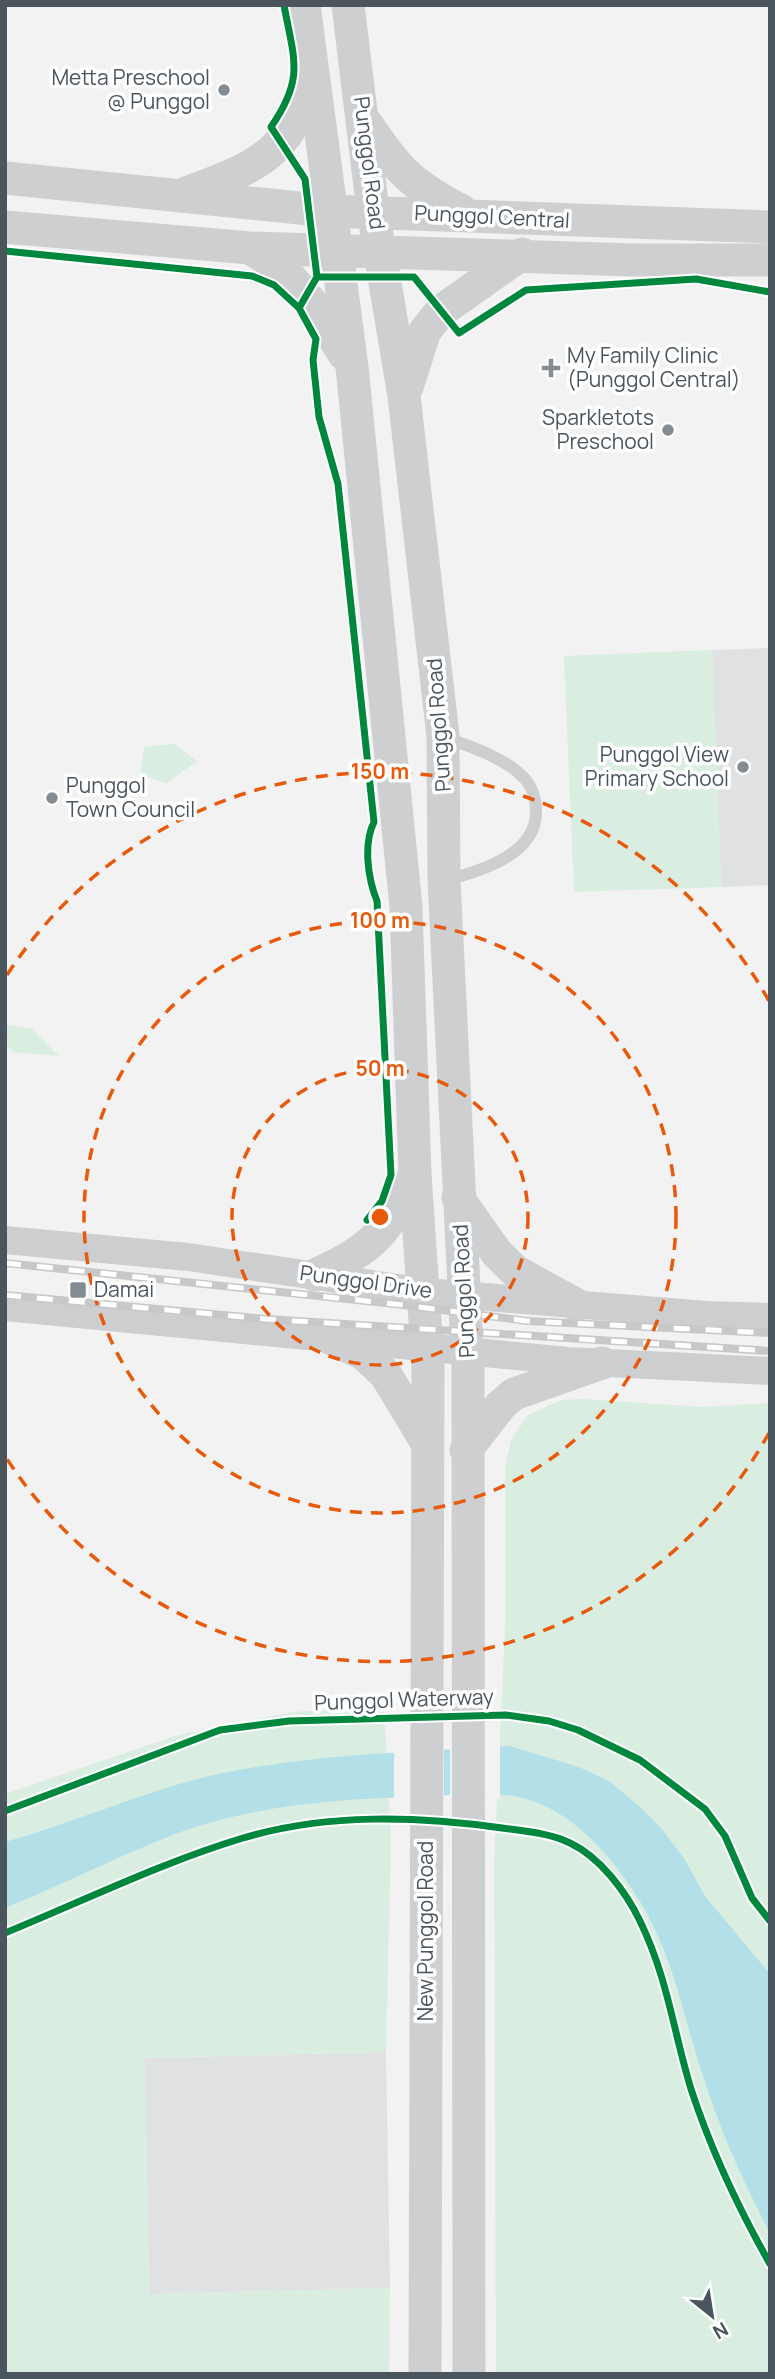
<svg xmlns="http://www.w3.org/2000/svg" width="775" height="2379" viewBox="0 0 775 2379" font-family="Manrope,sans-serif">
<rect width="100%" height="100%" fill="#f2f2f2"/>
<path fill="#e0e1e2" d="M770,648V885L721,887L712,650Z
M386,2052L390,2288L149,2294L145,2058Z"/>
<path fill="#d9eee1" d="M712,650L721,887L574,892L564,656Z
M175,744L197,761L167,783L140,775L144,747Z
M5,1025L31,1028L59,1056L13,1052L5,1044Z
M583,1399L703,1407L770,1403V2374H496L494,1862L505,1627V1468L511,1440L528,1415L561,1400Z
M384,1707L391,1838L386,2052L145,2058L149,2294L390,2288L389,2374H5V1794L175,1736L291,1712Z"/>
<path fill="#b2dfe8" d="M510,1746L579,1767L609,1781L639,1806L662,1829L685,1860L705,1896L770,1974V2233C744,2183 722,2135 705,2082C685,2024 675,1962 644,1908C615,1858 566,1800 505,1795C475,1792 444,1796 415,1797C332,1799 249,1806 170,1836C115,1858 61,1885 5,1908V1842C77,1822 146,1790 218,1774C314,1754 412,1752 510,1746Z"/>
<path fill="#f2f2f2" d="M500,1743V1798L450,1799V1746Z
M444,1747V1800L394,1801V1750Z"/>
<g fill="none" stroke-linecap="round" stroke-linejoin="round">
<path stroke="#ccced0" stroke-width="12" d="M445,880C480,872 537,854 536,811C536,799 532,785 523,777C505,758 471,747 447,738"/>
<path stroke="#ccced0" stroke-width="28" d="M5,1240L188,1257L425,1292L706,1315L770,1317
M5,1307L568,1361L770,1371"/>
<path stroke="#cdcfd1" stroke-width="33" d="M304,5L352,367L406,907L415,1174L428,1365L425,2374
M348,5L373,211L404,396L443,736L444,880L468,1368L469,2374
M367,124C398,171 412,185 462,211
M5,178L329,211L770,227
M184,194C221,179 263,168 286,135C297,119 305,99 313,81
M5,227L250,248L635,260H770
M250,248L284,270L315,307L344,354
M407,387L425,331L441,311L522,254
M458,1198L496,1252L515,1271L577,1305
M315,1275C377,1246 385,1234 415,1174
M330,1338L364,1354L386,1375L427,1443
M466,1450L501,1405L514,1394L602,1363"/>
<defs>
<path id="rail" d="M5,1263L404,1305L527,1321L770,1333
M5,1295L266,1319L770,1351"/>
</defs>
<use href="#rail" stroke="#c7c8ca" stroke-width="8"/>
<use href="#rail" stroke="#fff" stroke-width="5" stroke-dasharray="16" stroke-linecap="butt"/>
<defs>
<path id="cycleway" d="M284,5C294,60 305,78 271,127L305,179L317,277L299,308
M5,251L252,276L274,285L299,308L316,339L313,360L319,417L338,484L374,822C363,844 368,879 377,901L391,1175L382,1201L367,1220
M317,277H414L459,333L526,290L696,279L770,292
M5,1811L220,1730L289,1721L506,1715L549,1721L578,1730L640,1760L705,1809L725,1836L752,1898L770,1921
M5,1933C83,1901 163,1862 243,1838C327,1813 417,1816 502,1828C524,1831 550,1833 570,1843C600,1857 626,1892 640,1921C668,1979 673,2030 691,2089C710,2147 740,2211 770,2264"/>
</defs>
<use href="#cycleway" stroke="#fff" stroke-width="11"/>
<use href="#cycleway" stroke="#00873e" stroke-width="7"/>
</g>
<g fill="none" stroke="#e8590c" stroke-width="3.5" stroke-dasharray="12 9">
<circle cx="380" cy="1217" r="148"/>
<circle cx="380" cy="1217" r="296"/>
<path d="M769 1433A445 445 0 0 1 7 1459M7 975A445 445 0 0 1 769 1001"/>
</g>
<g fill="#858c91" stroke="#fff" stroke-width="2.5">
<circle cx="224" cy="90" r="7"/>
<path d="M547.5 357.5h7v7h7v7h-7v7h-7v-7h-7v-7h7z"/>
<circle cx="668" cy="430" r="7"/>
<circle cx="743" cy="767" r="7"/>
<circle cx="52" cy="798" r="7"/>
<rect x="69" y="1281" width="18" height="18" rx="3.5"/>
</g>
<g text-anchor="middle" stroke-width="7" stroke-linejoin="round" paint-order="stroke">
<g font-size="21" fill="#4b555d" stroke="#fff" text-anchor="end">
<text x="210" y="85">Metta Preschool<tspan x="210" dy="24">@ Punggol</tspan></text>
<text x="567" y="363" text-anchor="start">My Family Clinic<tspan x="567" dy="24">(Punggol Central)</tspan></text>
<text x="654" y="425">Sparkletots<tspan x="654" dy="24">Preschool</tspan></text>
<text x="729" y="762">Punggol View<tspan x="729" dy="24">Primary School</tspan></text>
<text x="66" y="793" text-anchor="start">Punggol<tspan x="66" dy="24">Town Council</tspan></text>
<text x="94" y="1297" text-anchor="start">Damai</text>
</g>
<g font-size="21" fill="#4b555d" stroke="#fff">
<text transform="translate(369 163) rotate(83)" y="7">Punggol Road</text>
<text transform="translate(492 217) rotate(3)" y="7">Punggol Central</text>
<text transform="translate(439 725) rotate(-94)" y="7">Punggol Road</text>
<text transform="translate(366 1282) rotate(8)" y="7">Punggol Drive</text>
<text transform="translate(464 1291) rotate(-93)" y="7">Punggol Road</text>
<text transform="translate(404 1700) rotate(-2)" y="7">Punggol Waterway</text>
<text transform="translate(426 1931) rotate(-90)" y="7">New Punggol Road</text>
</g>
</g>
<circle cx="380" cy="1217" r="10" fill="#e8590c" stroke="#fff" stroke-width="3.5"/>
<g font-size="21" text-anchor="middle" font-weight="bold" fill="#e8590c" stroke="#fff" stroke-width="7" stroke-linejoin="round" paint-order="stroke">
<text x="380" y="779">150 m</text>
<text x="380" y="928">100 m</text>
<text x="380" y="1076">50 m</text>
</g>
<rect width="775" height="2379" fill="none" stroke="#4b555d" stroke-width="14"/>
<g transform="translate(712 2316) rotate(150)" stroke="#ffffff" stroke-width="5" paint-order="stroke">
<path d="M0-5L12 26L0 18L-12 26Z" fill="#4b555d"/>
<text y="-10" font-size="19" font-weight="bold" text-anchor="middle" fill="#4b555d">N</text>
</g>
</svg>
